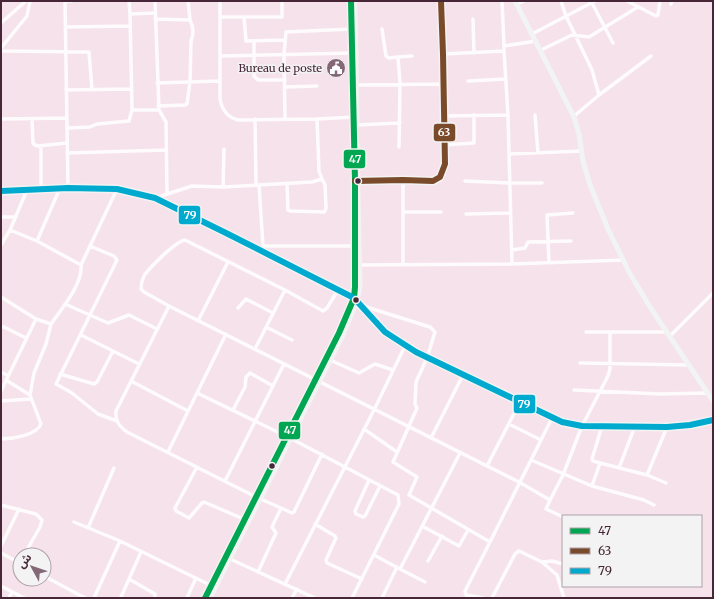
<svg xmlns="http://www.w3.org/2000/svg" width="714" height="599" viewBox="0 0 714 599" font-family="Merriweather,'Noto Sans Arabic',serif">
<rect width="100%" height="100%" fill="#f6e2eb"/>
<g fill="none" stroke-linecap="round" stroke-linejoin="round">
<path stroke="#fefbfc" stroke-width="3.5" d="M65,1L68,188
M65,1H72
M129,1L130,14
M220,1V99C222,110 228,118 239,120L317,119L355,117
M502,1L504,46
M561,1L566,16L592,70L599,95L573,117
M627,1L656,16L658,15L660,1
M592,3L613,43
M517,4L524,1
M671,4L672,1
M220,17H282V1
M244,17L246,41L285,40
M155,19L190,20L188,1
M473,19L474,53
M1,23L26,1
M65,27L130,26
M382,29L386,56L389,58L398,57L400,84L399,147
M532,34L595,1
M254,41V76L258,80H285
M1,48L27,16L30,1
M504,48V46L536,41
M541,50L572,35L589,37L638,7
M1,51L89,52L92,89
M443,54L504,51L508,115L512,264
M220,56L353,53
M398,57L412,56
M468,81L506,79
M157,83L220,81
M356,85L443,84
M285,87L317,86
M66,90L131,89
M599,95L651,56
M158,106L185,105L187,104L190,82L191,41C194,34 193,26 190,20
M132,110H159L155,1
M159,110L166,122L167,193
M535,115L538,153
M444,116L508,115
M285,118L284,54L286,32L352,29
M1,119L67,118
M32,119L33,143L35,145L38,146L67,143
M255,119L256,185
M357,125L400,123
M68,128L90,127L97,124L129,121L132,110L130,14L155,13
M444,145L474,143V115
M41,146V189
M67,153L166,150
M509,154L582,151
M403,180V264
M356,181L403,180L433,181L440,177L445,164L443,54L441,1
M465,181L509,183H542
M287,184L288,210L291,211L324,212L325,211L326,208L325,185L322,179
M259,185L263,246
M223,187L224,149
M155,198L192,186L223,187L312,182L322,179L319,171L317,119
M403,212H441
M466,214L510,213
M1,217H16
M10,230L37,241L81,265L117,189
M37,241L60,188
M1,245L10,230L27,190
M90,246L114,256L117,260L56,384L72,393L98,414L117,421
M263,246H355
M512,250L525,248L528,242L571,241
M549,263L547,215L573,213
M359,265L512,264L624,260
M285,290L323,311L327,308L338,290
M1,297L36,319L1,391
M65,304L108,323L129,315L157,329
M169,306L144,292L141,289C141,284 142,280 144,276C150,267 175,242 185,240L285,290L255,349
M363,306L430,327L435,332L427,358L416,382L415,404L417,408L393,462L417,477L409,495L490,542
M238,308L246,299L273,313
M36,319L51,324C62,308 83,284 81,265
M198,321L228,262
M1,327H4L26,338
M266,327L292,340
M586,332H666
M81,335L139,364
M670,336L713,293
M330,360L359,373L375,364L393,370
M580,363L689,365
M1,372L7,375
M60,374L94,384L97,382L113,351
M131,381L188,411
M574,390L660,394L708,393
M197,393L290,438L398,495L399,504L352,598
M30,395L34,373L46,344L51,324
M1,401L31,399
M233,410L245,387L246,377L250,373L273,386
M509,424L541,440
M364,429L397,452
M431,438L463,375
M1,439C12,439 37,435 41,424L30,395L6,380
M168,452L226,334
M531,460L592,486L644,500L654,505
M600,463L593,461L592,459L602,426
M487,466L520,402
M197,467L175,508L176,511L189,518L202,503L204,502L246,520
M619,468L635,426
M647,475L666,483
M369,480L355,511L356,514L363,517L365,516L380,486
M225,481L284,364
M592,486L600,463L647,475L667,427
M550,500L546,509L563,517
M1,505L36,514L42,520L40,527L24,555
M281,508L292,513L294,512L322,454
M74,522L120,541
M315,524L335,536L336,538L326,560L327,563L362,579
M422,526L459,546L468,530
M88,528L114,468
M1,546L19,509
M1,553L20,563
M374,555L400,569L460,453
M230,559L315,598
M428,561L442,536
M542,562L552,561L563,564
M400,569L425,582
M258,572L276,533L272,527L281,508L256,497L127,432C119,426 115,421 116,411L169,306L519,482L550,500L563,475L582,426L608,376L610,369V332
M44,576L85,598
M129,579L155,594V598
M285,584L374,410L405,346
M1,586L24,598
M121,597L141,552
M9,598L12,592
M94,598L120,541L212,586
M187,598L196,578
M292,598L297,589
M382,598L397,567
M483,598L466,595L465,591L490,542L552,418
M492,598L515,554L519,551L542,562L557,575L564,598"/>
<path stroke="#f2f3f3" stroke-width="5" d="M355,1L357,126
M515,1L574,117L579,134L583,161L590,185L608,229L629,272L650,307L713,401
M1,191L68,188L117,189L155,198L226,233L354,298L385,332L416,352L562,422L582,426L667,427L690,425L713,420
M205,598L339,333L354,298L355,287V181L351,1
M210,598L343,335L357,301L360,287L357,144"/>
<defs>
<path id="bus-1" d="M205,598L339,333L354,298L355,287V181L351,1"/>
<path id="bus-2" d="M355,181L403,180L433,181L440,177L445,164L443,54L441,1"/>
<path id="bus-3" d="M1,191L68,188L117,189L155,198L226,233L354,298L385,332L416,352L562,422L582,426L667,427L690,425L713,420"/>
</defs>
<use href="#bus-1" stroke="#f3f3f3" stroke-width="9"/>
<use href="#bus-2" stroke="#f3f3f3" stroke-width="9"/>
<use href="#bus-3" stroke="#f3f3f3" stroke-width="9"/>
<use href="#bus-1" stroke="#00a651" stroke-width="6"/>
<use href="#bus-2" stroke="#7a4b2a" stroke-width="6"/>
<use href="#bus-3" stroke="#00a9ce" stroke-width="6"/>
</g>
<defs>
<symbol id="civic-disc" viewBox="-11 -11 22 22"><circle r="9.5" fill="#846876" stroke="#f3f3f3"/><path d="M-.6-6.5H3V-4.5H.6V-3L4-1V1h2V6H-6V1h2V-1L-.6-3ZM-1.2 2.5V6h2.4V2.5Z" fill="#fff"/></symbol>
</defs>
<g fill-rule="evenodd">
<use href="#civic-disc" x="325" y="57" width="22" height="22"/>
</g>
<g fill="#472737" stroke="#f3f3f3" stroke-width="1.5">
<circle cx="358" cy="181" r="3.5"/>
<circle cx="356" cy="300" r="3.5"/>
<circle cx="272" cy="466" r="3.5"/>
</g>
<g text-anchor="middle" stroke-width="3" stroke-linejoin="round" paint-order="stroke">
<g font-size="11" fill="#472737" stroke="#f3f3f3" text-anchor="end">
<text x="322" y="72">Bureau de poste</text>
</g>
</g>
<g stroke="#f3f3f3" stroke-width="1.5">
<rect x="433" y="123" width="23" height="19" rx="4" fill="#7a4b2a"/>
<rect x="343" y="149" width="23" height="20" rx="4" fill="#00a651"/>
<rect x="178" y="205" width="23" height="20" rx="4" fill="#00a9ce"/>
<rect x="513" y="394" width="23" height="20" rx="4" fill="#00a9ce"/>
<rect x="278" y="421" width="23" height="19" rx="4" fill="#00a651"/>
</g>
<g font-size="11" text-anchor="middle" font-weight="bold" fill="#fff">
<text x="444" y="136">63</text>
<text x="355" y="163">47</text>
<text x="190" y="219">79</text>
<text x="524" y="408">79</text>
<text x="290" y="434">47</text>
</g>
<rect width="714" height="599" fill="none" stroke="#472737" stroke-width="4"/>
<rect x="562" y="515" width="140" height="72" fill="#f3f3f3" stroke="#aea1a8"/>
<rect x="570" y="528" width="20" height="6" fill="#00a651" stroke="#aea1a8"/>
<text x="598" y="535" font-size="12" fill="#472737">47</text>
<rect x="570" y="548" width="20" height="6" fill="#7a4b2a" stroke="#aea1a8"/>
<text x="598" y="555" font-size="12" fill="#472737">63</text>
<rect x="570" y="568" width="20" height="6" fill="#00a9ce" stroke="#aea1a8"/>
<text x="598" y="575" font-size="12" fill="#472737">79</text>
<g transform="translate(32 567) rotate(310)"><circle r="19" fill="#f3f3f3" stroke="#aea1a8"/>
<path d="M0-3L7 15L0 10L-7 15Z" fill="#846876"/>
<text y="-6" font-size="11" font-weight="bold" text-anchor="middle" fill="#472737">ش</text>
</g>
</svg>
